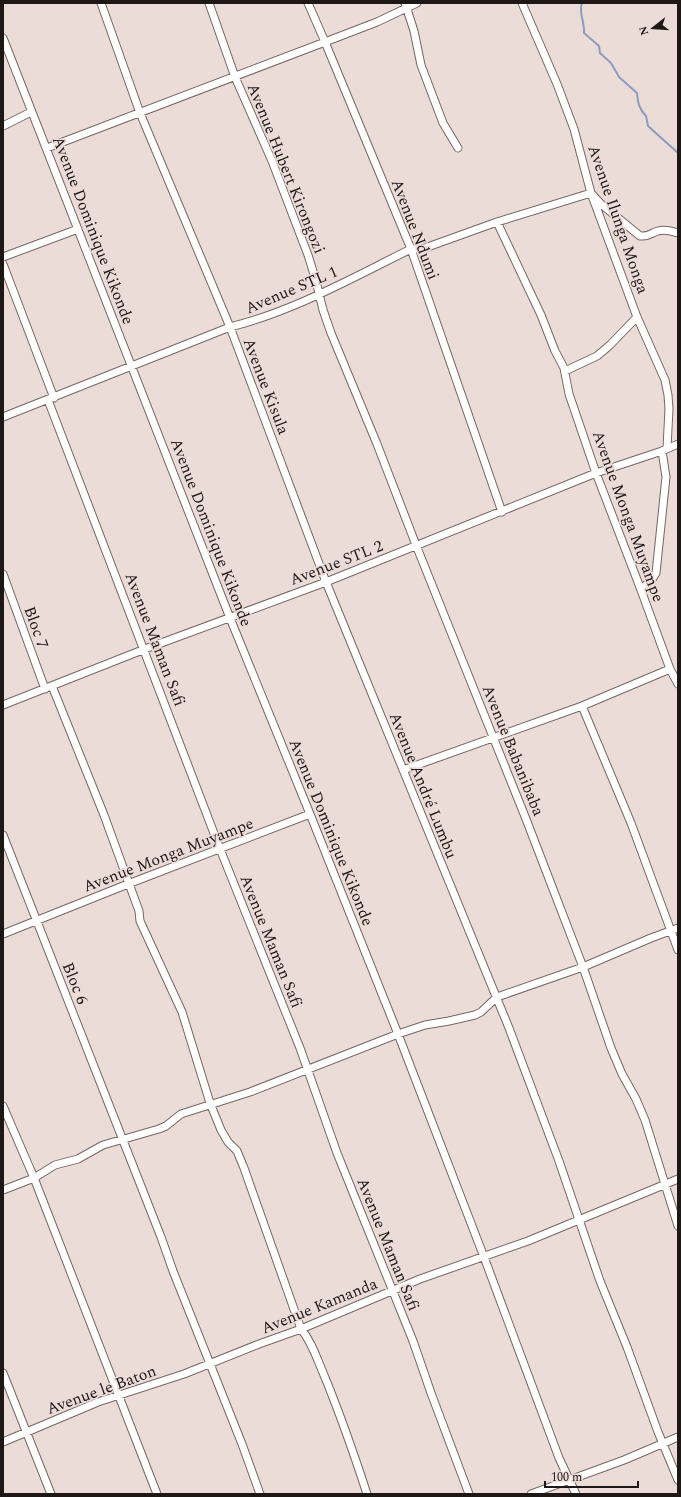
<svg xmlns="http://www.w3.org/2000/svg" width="681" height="1497" viewBox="0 0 681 1497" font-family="Spectral,serif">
<rect width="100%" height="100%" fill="#ecdcd8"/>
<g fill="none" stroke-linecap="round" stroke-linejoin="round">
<path stroke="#8b9dbf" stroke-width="2" d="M582,3C578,11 585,23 584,33L599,46L600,53L611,63L619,77L637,93C638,103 639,109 646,116L648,126L678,153"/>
<defs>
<path id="street" d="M101,3L140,113L230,327L326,582L509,1028L559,1161L600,1281L627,1347L658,1432L678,1480
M209,3L235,77L272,161L308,255L316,281L323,310L331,333L377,444L416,545L526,819L583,967L611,1048L622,1074L636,1099L645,1120L678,1226
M405,3L414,31L421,65L443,123L458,148
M417,3L377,22L325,42L411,249L502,512
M522,3L557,84L574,129L591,193L637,317L665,380L668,395L669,409L667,448
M3,38L230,618L310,814L398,1034L484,1257L559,1458L576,1494
M3,126L31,112
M47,148L325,42L308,3
M3,257L78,229
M3,264L54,398
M565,371L597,356L610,345L637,317
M48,400L220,849L300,1048L337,1153L413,1341L431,1393L469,1494
M3,417L230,327C294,311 352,278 411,249H422L497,222L591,193L601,204L640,236C650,237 650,233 658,231C665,229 672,231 678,233
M3,574L45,689
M641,590L653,578L656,573L666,477L662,451
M670,669L678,684
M52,686L104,815L139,911L140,921L182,1012L210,1103L221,1130L228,1142L237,1151L244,1168L301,1329C312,1342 317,1359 324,1375C340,1414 354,1454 367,1494
M3,705L145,649L326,582L596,473L662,451L678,444
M582,706L631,823L678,950
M403,770L582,706L670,669L641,590L596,473L569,394L564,368L555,351L541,315L497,222
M3,835L161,1237L173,1271L242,1444L260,1494
M3,934L128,884L310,814
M3,1106L34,1178L3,1190
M3,1373L51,1494
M3,1442L98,1402L184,1374L259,1344L301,1329L420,1279L528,1241L678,1179
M157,1494L34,1178L55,1165L78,1159L103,1145L159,1129L166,1126L181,1114L250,1092L398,1034L425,1025L449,1021L475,1015L481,1012L497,997L583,967L651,938L678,928
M531,1494L624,1460L678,1437"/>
</defs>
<use href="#street" stroke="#756763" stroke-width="9"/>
<use href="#street" stroke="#fff" stroke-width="7"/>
</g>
<g text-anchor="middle" stroke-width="3.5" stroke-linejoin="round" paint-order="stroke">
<g font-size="16" fill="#1d1816" stroke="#ecdcd8">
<text transform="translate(287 168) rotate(68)" y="6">Avenue Hubert Kirongozi</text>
<text transform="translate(619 219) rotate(71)" y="6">Avenue Ilunga Monga</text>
<text transform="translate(416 229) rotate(69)" y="6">Avenue Ndumi</text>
<text transform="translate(94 230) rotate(69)" y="6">Avenue Dominique Kikonde</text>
<text transform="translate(291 289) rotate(-23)" y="6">Avenue STL 1</text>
<text transform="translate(267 386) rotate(69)" y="6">Avenue Kisula</text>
<text transform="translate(629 516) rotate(70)" y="6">Avenue Monga Muyampe</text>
<text transform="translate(212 532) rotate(69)" y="6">Avenue Dominique Kikonde</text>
<text transform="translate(336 562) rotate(-21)" y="6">Avenue STL 2</text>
<text transform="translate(37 627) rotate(70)" y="6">Bloc 7</text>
<text transform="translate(156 639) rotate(69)" y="6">Avenue Maman Safi</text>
<text transform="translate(514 750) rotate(68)" y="6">Avenue Babanibaba</text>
<text transform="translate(424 785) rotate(68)" y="6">Avenue André Lumbu</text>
<text transform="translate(332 832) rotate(68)" y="6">Avenue Dominique Kikonde</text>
<text transform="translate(168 854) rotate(-21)" y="6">Avenue Monga Muyampe</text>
<text transform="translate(272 941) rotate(68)" y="6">Avenue Maman Safi</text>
<text transform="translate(76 983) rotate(68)" y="6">Bloc 6</text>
<text transform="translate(389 1244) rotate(68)" y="6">Avenue Maman Safi</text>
<text transform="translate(319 1305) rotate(-22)" y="6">Avenue Kamanda</text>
<text transform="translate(101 1389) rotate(-20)" y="6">Avenue le Baton</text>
</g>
</g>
<rect width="681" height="1497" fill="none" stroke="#1d1816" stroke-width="8"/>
<g transform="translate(653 28) rotate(253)" stroke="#ecdcd8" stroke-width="3" paint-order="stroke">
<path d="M0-3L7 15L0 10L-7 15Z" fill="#1d1816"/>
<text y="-6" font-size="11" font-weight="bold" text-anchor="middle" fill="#1d1816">N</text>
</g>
<path d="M545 1481v6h93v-6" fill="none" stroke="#1d1816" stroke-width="2"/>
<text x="551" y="1481" font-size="12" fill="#1d1816" stroke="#ecdcd8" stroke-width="3" paint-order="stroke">100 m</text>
</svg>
